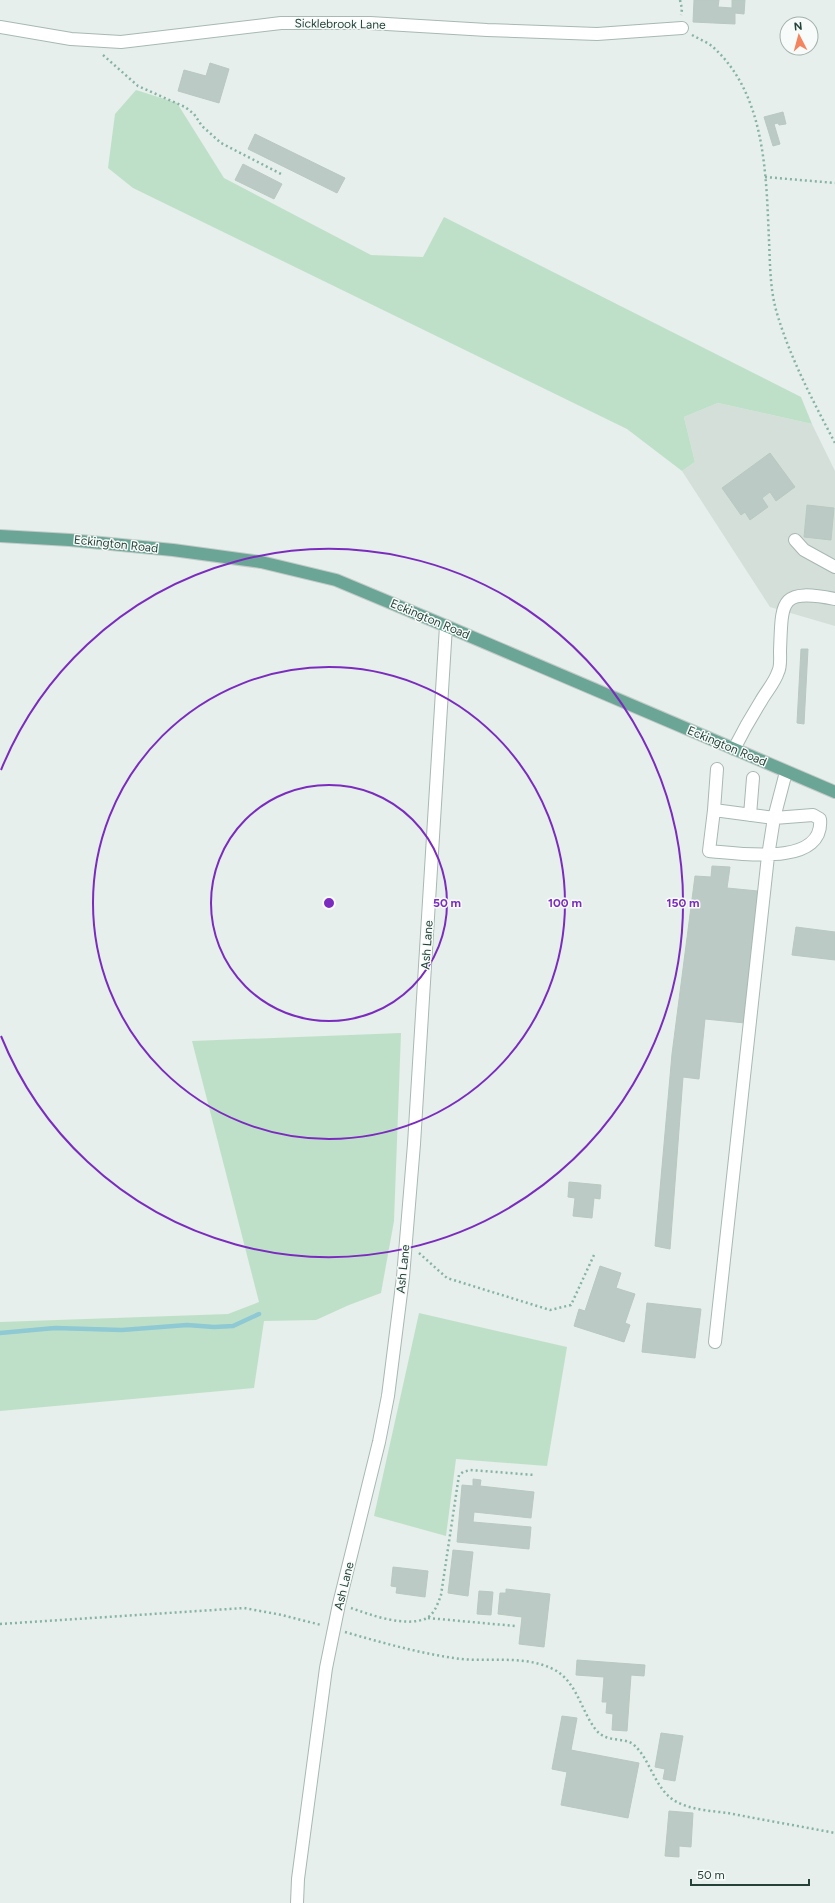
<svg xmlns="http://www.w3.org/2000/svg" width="835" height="1903" viewBox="0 0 835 1903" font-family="Figtree,sans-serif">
<rect width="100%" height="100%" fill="#e6efeb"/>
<path fill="#d4dfda" d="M718,403L812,424L835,471V626L770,607L682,471L695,462L684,417Z"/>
<path fill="#bfe0c8" d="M136,90L177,103L224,178L371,255L423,257L444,217L801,397L812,424L718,403L684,417L695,462L682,471L627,429L133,188L108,168L115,114Z
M401,1033L394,1221L381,1293L349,1305L316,1320L264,1321L254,1388L0,1411V1322L228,1314L259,1302L192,1041Z
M419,1313L567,1347L547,1466L456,1459L446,1536L374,1516Z"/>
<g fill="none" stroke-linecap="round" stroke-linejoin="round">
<path stroke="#8ec9d4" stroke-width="4.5" d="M0,1333L55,1328L122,1330L187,1325L214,1327L233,1326L259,1314"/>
</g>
<path fill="#bbcac4" stroke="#b8c9c2" d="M694,0H719L718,7L732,8V0H745L744,14L735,13V24L693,22Z
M210,63L229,69L219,103L178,91L184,70L206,76Z
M783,112L786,124L779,125L778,123L774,124L780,144L773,146L764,117Z
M255,134L345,178L337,193L248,149Z
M243,164L282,184L274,199L235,180Z
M770,453L795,487L776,501L770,492L762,498L768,507L750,520L745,512L741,515L722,488Z
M807,505L834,508L831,540L804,537Z
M801,649H808L804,724L797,723Z
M712,866L730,867L727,888L758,891L745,1023L705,1019L699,1079L683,1077L670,1249L655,1246L672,1054L695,876L711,877Z
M796,927L835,932V960L792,955Z
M569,1182L601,1185L600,1199L594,1198L592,1218L573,1216L575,1198L568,1197Z
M600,1266L621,1273L616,1288L635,1294L625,1323L630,1325L624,1342L574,1326L579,1309L585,1311Z
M647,1303L701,1309L695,1358L642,1352Z
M473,1479L481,1480L480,1486L534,1492L531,1518L474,1512L473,1522L531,1527L529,1549L457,1542L462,1485L473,1486Z
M453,1550L473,1552L468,1596L448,1593Z
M393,1567L428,1571L425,1597L396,1593L397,1587L391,1586Z
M506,1589L550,1594L544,1647L519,1644L522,1617L498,1614L500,1593H506Z
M479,1591L493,1592L491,1615L477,1614Z
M577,1660L645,1665L644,1676L631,1675L627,1731L612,1730L613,1714L606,1713L607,1702H602L604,1677L576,1675Z
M562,1716L577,1718L571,1750L639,1763L628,1818L561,1805L567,1772L552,1769Z
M661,1733L683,1736L675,1781L663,1779L665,1769L655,1767Z
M669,1811L693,1813L691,1847L679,1846V1857L665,1856Z"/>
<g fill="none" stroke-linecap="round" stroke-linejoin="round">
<defs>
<path id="minor" d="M0,27L71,39L121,42L281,23H370L487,30L597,34L682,28
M795,540L804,550L835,567
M734,749C742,733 751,717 761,701C766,692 775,682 778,672C781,667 780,657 780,651C782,601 779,588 835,599
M714,810L774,818L813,815L820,819C825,868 736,853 709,851Z
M714,810L717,769
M750,815L753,778
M715,1342L768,856L774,818L786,772
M297,1903L298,1879L326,1668L339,1604L379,1442L388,1396L403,1277L414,1144L446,626"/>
<path id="major" d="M0,536L70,540L173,550L261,562L336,580L446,626L835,792"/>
</defs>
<use href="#minor" stroke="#a8b8b2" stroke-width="14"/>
<use href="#major" stroke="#c2cac8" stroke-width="14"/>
<path stroke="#86b3a5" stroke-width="2.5" stroke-dasharray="2 3" stroke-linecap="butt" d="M680,0L682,9L681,15
M692,35C699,39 707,42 713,47C766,95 766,175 769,240C770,263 770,288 776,310C789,356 813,401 835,443
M103,55L138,86L185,107L194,114L202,126L221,143L283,175
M765,177L835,183
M419,1253L447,1278L550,1310L571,1305L594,1255
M351,1608C371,1615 406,1628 427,1618C435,1613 438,1603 441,1595L459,1475L463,1472L470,1470L535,1475
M428,1618L515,1626
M0,1624L244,1608L282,1615L321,1625
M345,1632C383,1643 422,1654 461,1659C492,1662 524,1655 553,1669C577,1681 581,1711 596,1730C608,1744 624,1736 634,1745C651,1760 655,1791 677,1802C692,1810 712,1811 728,1813C763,1820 799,1826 835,1833"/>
<use href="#minor" stroke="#fff" stroke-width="12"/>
<use href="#major" stroke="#6aa596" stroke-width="12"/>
</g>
<g fill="none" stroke="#7b2cbf" stroke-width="2">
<circle cx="329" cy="903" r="118"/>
<circle cx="329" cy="903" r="236"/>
<path d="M1 770A354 354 0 1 1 1 1036"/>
</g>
<g text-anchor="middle" stroke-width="3" stroke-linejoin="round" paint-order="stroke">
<g font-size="12" fill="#24423a" stroke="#f7fbf9">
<text transform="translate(340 24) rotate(1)" y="4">Sicklebrook Lane</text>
<text transform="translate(116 544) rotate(6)" y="4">Eckington Road</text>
<text transform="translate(430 619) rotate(23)" y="4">Eckington Road</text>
<text transform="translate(727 746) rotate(23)" y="4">Eckington Road</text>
<text transform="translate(427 945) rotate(-86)" y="4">Ash Lane</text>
<text transform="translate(403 1269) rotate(-84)" y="4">Ash Lane</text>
<text transform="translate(344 1586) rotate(-76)" y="4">Ash Lane</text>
</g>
</g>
<circle cx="329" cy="903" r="6" fill="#7b2cbf" stroke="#f7fbf9" stroke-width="2"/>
<g font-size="12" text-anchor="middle" font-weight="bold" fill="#7b2cbf" stroke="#f7fbf9" stroke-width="3" stroke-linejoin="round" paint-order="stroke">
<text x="447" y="907">50 m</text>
<text x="565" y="907">100 m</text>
<text x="683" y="907">150 m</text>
</g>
<g transform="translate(799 36) rotate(354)"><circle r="19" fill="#f7fbf9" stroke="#a3b1ad"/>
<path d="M0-3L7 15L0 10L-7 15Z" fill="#f4845f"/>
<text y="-6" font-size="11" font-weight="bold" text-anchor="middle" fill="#24423a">N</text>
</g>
<path d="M691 1879v6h118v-6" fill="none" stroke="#24423a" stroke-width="2"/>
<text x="697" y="1879" font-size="12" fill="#24423a" stroke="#f7fbf9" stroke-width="3" paint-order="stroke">50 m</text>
</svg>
